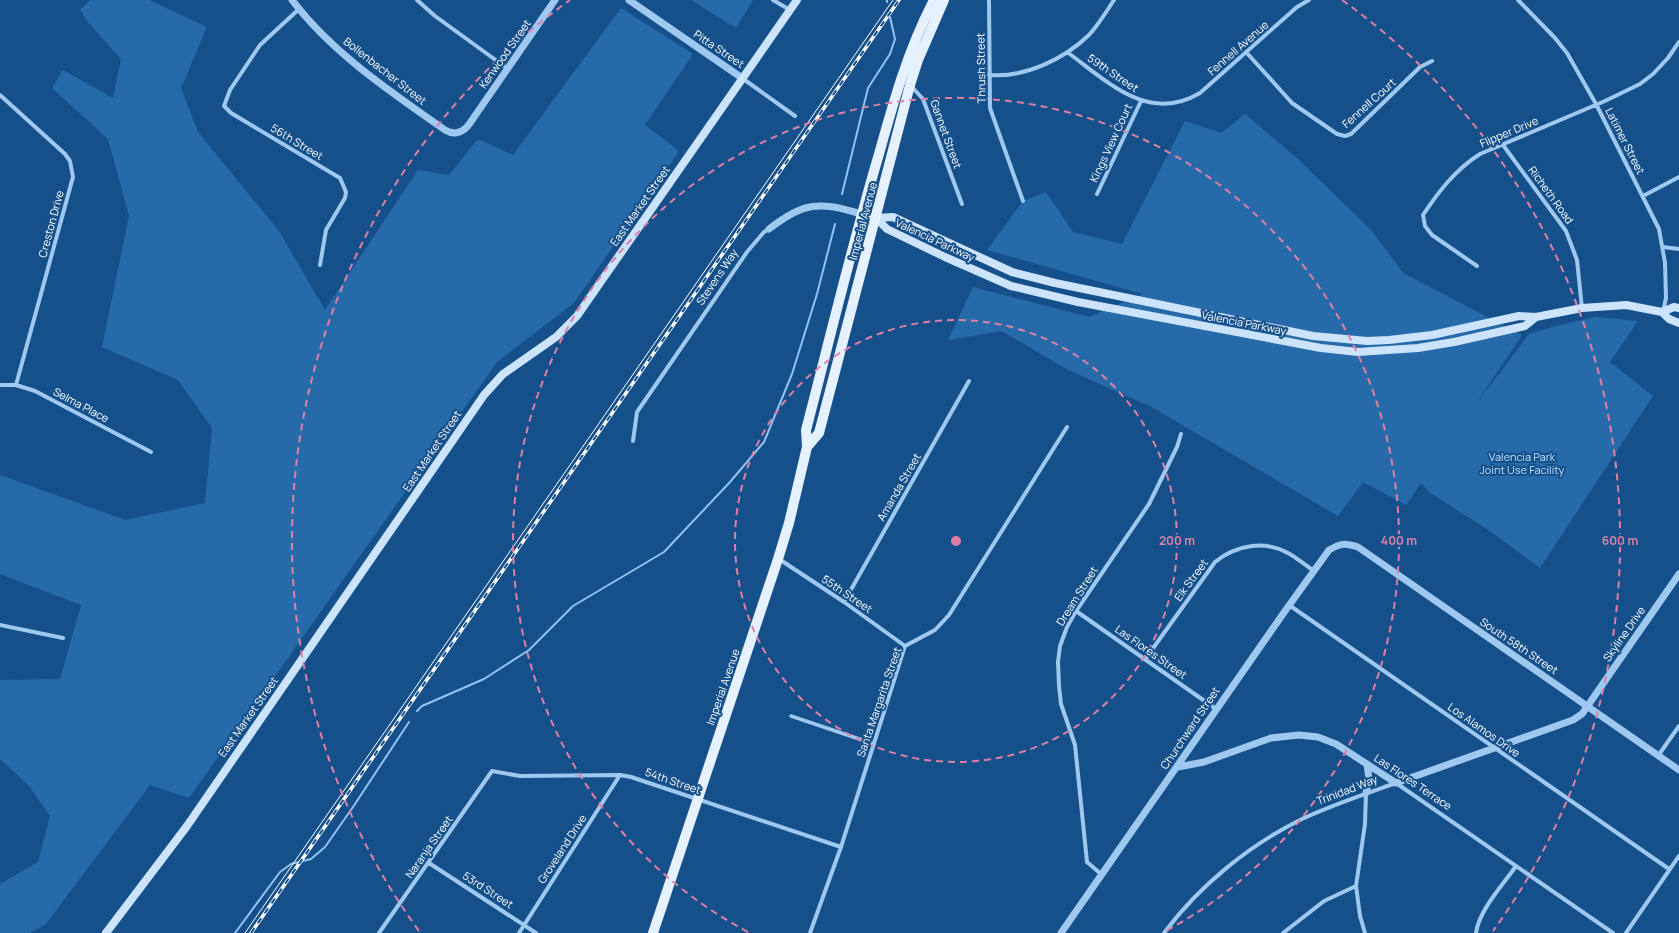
<svg xmlns="http://www.w3.org/2000/svg" width="1679" height="933" viewBox="0 0 1679 933" font-family="Manrope,sans-serif">
<rect width="100%" height="100%" fill="#15508b"/>
<path fill="#276aaa" d="M90,0H149L207,27L181,88L198,132L279,231L325,310L418,170L449,175L478,139L513,155L621,8L693,54L645,125L679,151L574,303L497,362L189,798L150,785L46,924L30,933H0V884L38,862L50,816L29,786L0,759V680L60,679L81,605L0,574V475L125,520L205,503L212,428L178,380L102,347L129,216L108,139L52,88L63,70L113,98L121,59L88,22L80,10Z
M691,0H753L736,28Z
M1245,114L1298,159L1372,231L1403,273L1522,335L1476,404L1529,334L1556,326L1595,317L1638,321L1610,362L1653,396L1540,568L1487,529L1430,493L1421,483L1406,505L1363,482L1338,516L1150,406L1066,369L1002,331L948,340L973,287L1089,317L1143,294L987,250L1023,201L1046,192L1073,232L1122,244L1185,121L1221,133Z"/>
<g fill="none" stroke-linecap="round" stroke-linejoin="round">
<path stroke="#90c3f2" stroke-width="2" d="M887,0V2
M842,194L868,88L890,54L895,39L890,17
M417,711L422,706L484,679L529,650L573,606L664,552L730,482L764,442L792,374L817,294L835,224
M235,933L280,872L291,864L311,859L325,847L353,807L409,722"/>
<path stroke="#9ec8ef" stroke-width="3.5" d="M791,716L874,744"/>
<path stroke="#9ec8ef" stroke-width="4" d="M417,0L435,16L508,69
M773,0L790,10
M989,0L990,108L1023,201
M1518,0L1555,38L1567,53L1596,104L1659,229L1665,263L1666,298L1663,312
M299,9L260,45L230,90L224,106L231,113L340,178L346,192L345,198L326,230L320,265
M1067,52C1107,81 1148,124 1200,93L1297,7L1309,0
M1246,52L1292,103L1337,134L1345,136L1351,134L1420,67L1432,61
M989,75C1025,78 1064,59 1089,35C1099,24 1106,12 1114,0
M742,78L795,116
M911,86L923,99L962,204
M0,95L65,154L70,161L73,177L16,385
M1503,145L1566,231L1577,260L1582,308
M1097,194L1141,101
M1643,196L1679,177
M1663,247L1679,249
M1477,266L1432,235L1425,226L1423,215C1439,191 1455,170 1480,154L1605,101L1640,84L1653,74L1668,58L1679,42
M0,385H16L35,391L151,452
M633,441L637,412L747,252L764,232L769,229
M779,559L844,602L905,646
M844,602L969,381
M1289,605L1669,869
M1076,611L1216,709
M0,625L63,638
M1146,658L1215,562C1236,545 1264,540 1288,553C1297,558 1305,565 1314,571
M1658,756L1679,726
M429,863L536,933
M1101,874L1087,862L1075,745L1061,704L1059,686L1058,662L1060,646L1067,627L1076,611L1149,504L1177,447L1181,434
M379,933L492,771L520,776L620,775L631,777L841,847
M519,933L620,775
M810,933L841,847L905,646L935,630L949,615L1067,427
M1164,933C1199,886 1249,845 1302,819C1332,805 1365,794 1396,783L1613,933
M1283,933L1324,901L1356,886
M1365,933L1360,916L1356,886L1365,824L1366,793
M1476,933C1479,910 1503,885 1516,866
M1626,933L1679,856"/>
<path stroke="#9ec8ef" stroke-width="7" d="M292,0C332,53 391,92 445,130C455,136 464,132 470,123L555,0
M629,0L742,78
M769,229C805,202 818,201 861,214
M1178,767L1204,762L1271,738L1299,735L1318,737L1336,744L1396,783L1573,720L1582,714L1679,574
M1366,793L1369,779L1367,764
M1061,933L1285,611L1329,550C1341,543 1345,543 1358,547L1679,770"/>
<path stroke="#cbe3fb" stroke-width="8" d="M861,214L876,218L893,217L1012,272L1055,283L1313,336L1367,341L1389,340L1432,335L1519,316L1536,317L1582,308L1626,305L1662,312L1669,319L1679,323
M876,218L887,229L945,257L1011,286L1078,302L1321,348L1358,352L1418,348L1454,342L1525,326L1536,317
M1662,312L1674,307L1679,308
M106,933L187,826L484,395L503,374L556,337L577,316L797,0"/>
<path stroke="#e6f1ff" stroke-width="10" d="M807,447L819,433L910,85L918,60L944,0
M653,933L778,559L789,523L807,447L806,430C830,338 852,245 879,154C894,100 908,50 934,0"/>
<path stroke="#fff" stroke-width="1" d="M245,933L893,0"/>
<defs>
<path id="rail" d="M251,933L899,0"/>
</defs>
<use href="#rail" stroke="#fff" stroke-width="3.5"/>
<use href="#rail" stroke="#15508b" stroke-width="2" stroke-dasharray="6" stroke-linecap="butt"/>
</g>
<g fill="none" stroke="#dd80a5" stroke-width="2" stroke-dasharray="7 5">
<circle cx="956" cy="541" r="221"/>
<path d="M748 932A443 443 0 1 1 1164 932"/>
<path d="M419 931A664 664 0 0 1 570 0M1342 0A664 664 0 0 1 1493 931"/>
</g>
<g text-anchor="middle" stroke-width="4" stroke-linejoin="round" paint-order="stroke">
<g font-size="11" fill="#fff" stroke="#15508b">
<text transform="translate(1238 48) rotate(-41)" y="4">Fennell Avenue</text>
<text transform="translate(719 49) rotate(34)" y="4">Pitta Street</text>
<text transform="translate(505 54) rotate(-55)" y="4">Kenwood Street</text>
<text transform="translate(981 68) rotate(-91)" y="4">Thrush Street</text>
<text transform="translate(385 71) rotate(38)" y="4">Bollenbacher Street</text>
<text transform="translate(1113 73) rotate(34)" y="4">59th Street</text>
<text transform="translate(1369 103) rotate(-42)" y="4">Fennell Court</text>
<text transform="translate(1509 132) rotate(-23)" y="4">Flipper Drive</text>
<text transform="translate(946 134) rotate(70)" y="4">Gannet Street</text>
<text transform="translate(1625 141) rotate(63)" y="4">Latimer Street</text>
<text transform="translate(297 142) rotate(31)" y="4">56th Street</text>
<text transform="translate(1111 143) rotate(-65)" y="4">Kings View Court</text>
<text transform="translate(1551 195) rotate(54)" y="4">Richeth Road</text>
<text transform="translate(640 206) rotate(-55)" y="4">East Market Street</text>
<text transform="translate(863 221) rotate(-75)" y="4">Imperial Avenue</text>
<text transform="translate(51 224) rotate(-75)" y="4">Creston Drive</text>
<text transform="translate(935 240) rotate(25)" y="4">Valencia Parkway</text>
<text transform="translate(717 277) rotate(-56)" y="4">Stevens Way</text>
<text transform="translate(1244 323) rotate(11)" y="4">Valencia Parkway</text>
<text transform="translate(81 405) rotate(28)" y="4">Selma Place</text>
<text transform="translate(432 451) rotate(-56)" y="4">East Market Street</text>
<text transform="translate(899 487) rotate(-60)" y="4">Amanda Street</text>
<text transform="translate(1191 580) rotate(-54)" y="4">Elk Street</text>
<text transform="translate(847 594) rotate(34)" y="4">55th Street</text>
<text transform="translate(1077 596) rotate(-58)" y="4">Dream Street</text>
<text transform="translate(1624 634) rotate(-55)" y="4">Skyline Drive</text>
<text transform="translate(1519 646) rotate(34)" y="4">South 58th Street</text>
<text transform="translate(1151 652) rotate(35)" y="4">Las Flores Street</text>
<text transform="translate(723 687) rotate(-71)" y="4">Imperial Avenue</text>
<text transform="translate(879 702) rotate(-71)" y="4">Santa Margarita Street</text>
<text transform="translate(248 717) rotate(-55)" y="4">East Market Street</text>
<text transform="translate(1190 728) rotate(-56)" y="4">Churchward Street</text>
<text transform="translate(1484 730) rotate(35)" y="4">Los Alamos Drive</text>
<text transform="translate(673 781) rotate(19)" y="4">54th Street</text>
<text transform="translate(1413 782) rotate(34)" y="4">Las Flores Terrace</text>
<text transform="translate(1347 790) rotate(-21)" y="4">Trinidad Way</text>
<text transform="translate(429 847) rotate(-55)" y="4">Naranja Street</text>
<text transform="translate(562 849) rotate(-57)" y="4">Groveland Drive</text>
<text transform="translate(488 890) rotate(33)" y="4">53rd Street</text>
</g>
<g font-size="11" fill="#c4e0fb" stroke="#15508b">
<text x="1522" y="461">Valencia Park<tspan x="1522" dy="13">Joint Use Facility</tspan></text>
</g>
</g>
<circle cx="956" cy="541" r="6" fill="#dd80a5" stroke="#15508b" stroke-width="2"/>
<g font-size="12" text-anchor="middle" font-weight="bold" fill="#dd80a5" stroke="#15508b" stroke-width="4" stroke-linejoin="round" paint-order="stroke">
<text x="1177" y="545">200 m</text>
<text x="1399" y="545">400 m</text>
<text x="1620" y="545">600 m</text>
</g>
</svg>
